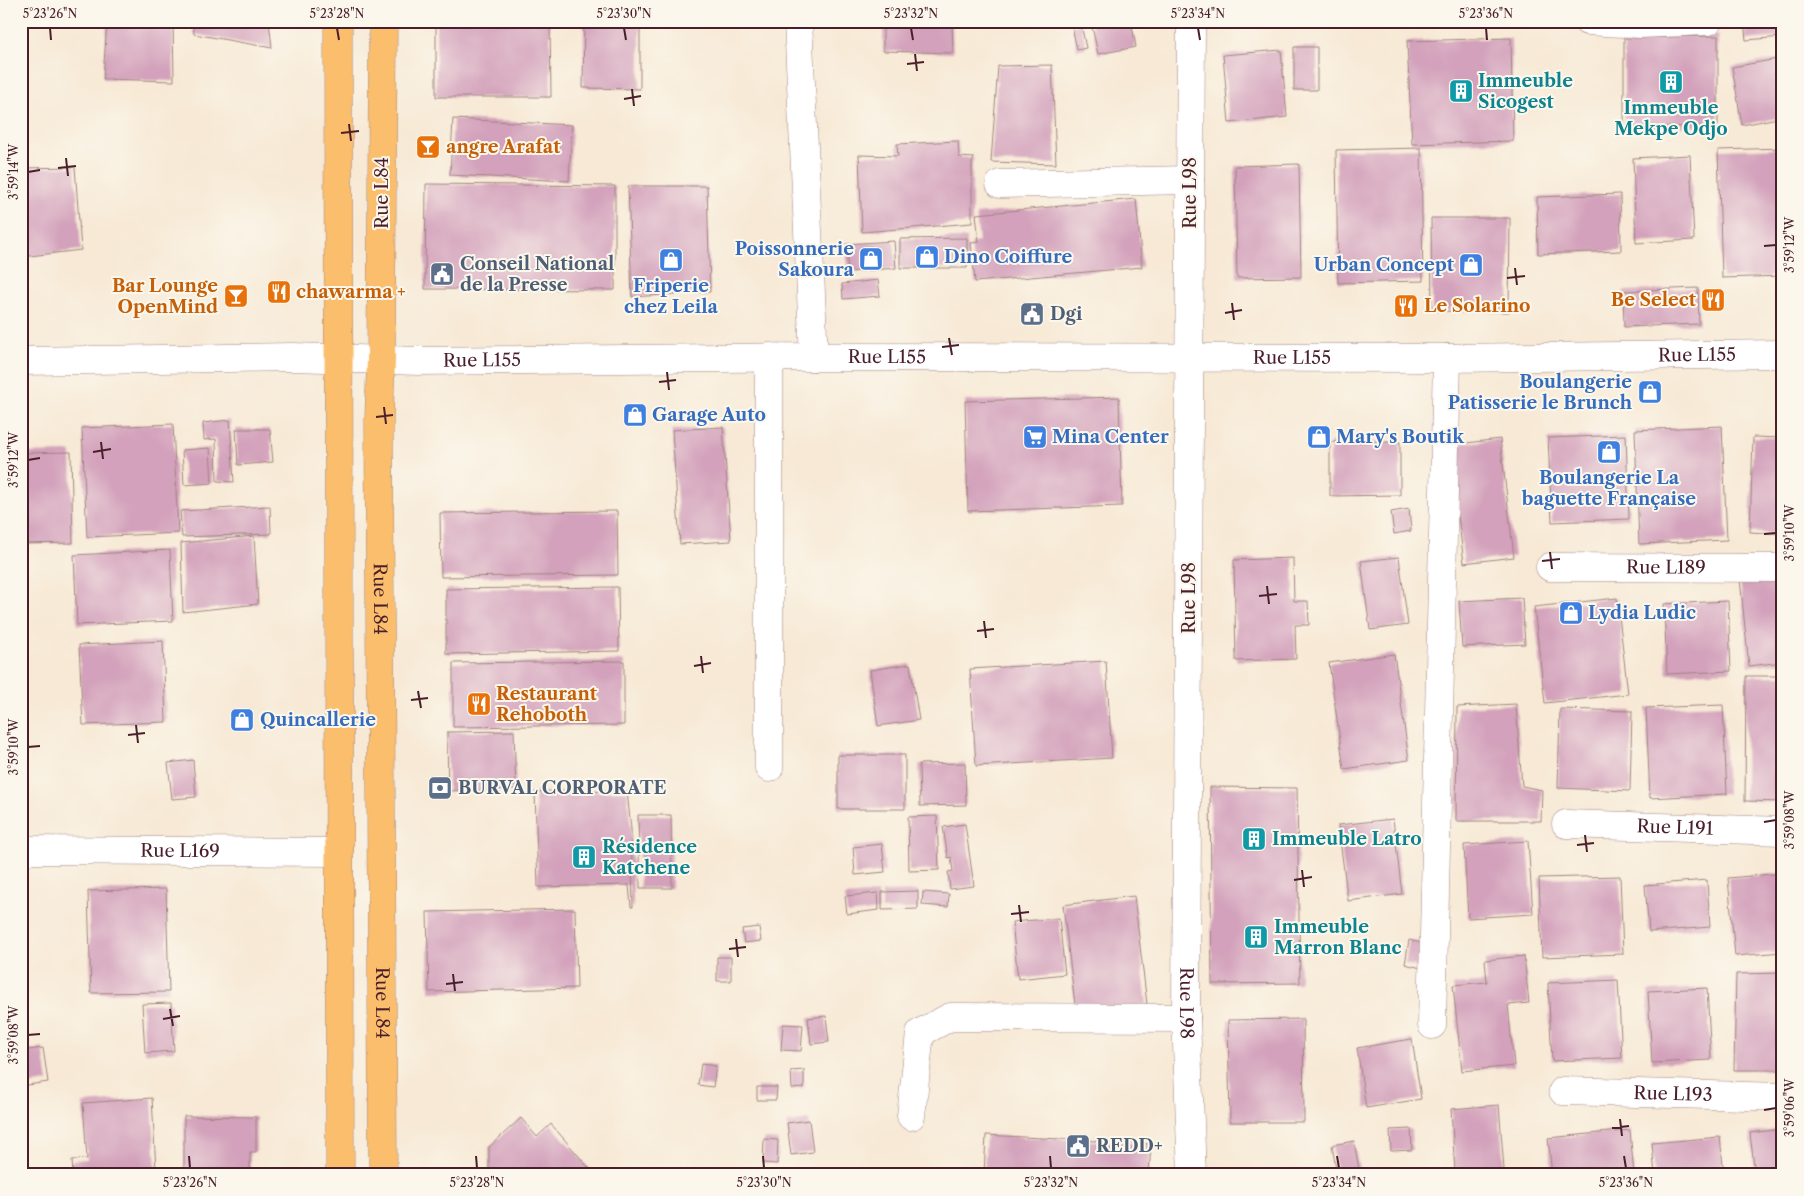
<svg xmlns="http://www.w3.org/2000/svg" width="1804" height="1196" viewBox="0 0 1804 1196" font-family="'Libre Caslon Text',serif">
<rect width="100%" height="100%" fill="#fbf7ec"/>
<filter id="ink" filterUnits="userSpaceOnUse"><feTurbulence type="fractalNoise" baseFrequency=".02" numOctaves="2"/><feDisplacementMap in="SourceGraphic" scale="10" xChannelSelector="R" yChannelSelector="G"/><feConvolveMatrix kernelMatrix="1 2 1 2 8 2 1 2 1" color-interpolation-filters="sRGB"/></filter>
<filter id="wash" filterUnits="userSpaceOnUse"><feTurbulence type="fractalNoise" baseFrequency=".0096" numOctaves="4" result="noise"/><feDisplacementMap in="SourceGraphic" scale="20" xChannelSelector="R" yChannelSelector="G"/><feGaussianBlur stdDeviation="1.12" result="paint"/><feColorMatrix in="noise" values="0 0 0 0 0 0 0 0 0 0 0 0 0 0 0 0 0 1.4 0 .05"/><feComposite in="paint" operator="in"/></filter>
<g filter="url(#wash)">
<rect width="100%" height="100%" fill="#f7e9d5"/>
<g id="blocks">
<path fill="#d3a1bb" d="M107,21H173L174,81L103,79Z
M193,21H269L272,48L194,34Z
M436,21H550L551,97H436Z
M584,21H640V89L583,88Z
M883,21H952L953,53L883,51Z
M1096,21H1131L1136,47L1098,54L1091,22Z
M1744,21H1783V37L1746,40Z
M1081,24L1086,48L1077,50L1072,26Z
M1718,36V126L1624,128V38Z
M1511,38L1513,141L1412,144L1407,41Z
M1294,47H1317V90H1294Z
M1281,50L1287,117L1229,123L1223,55Z
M1783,58V117L1742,125L1732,67Z
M1052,65L1056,164L991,162L998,66Z
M453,119L572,125L569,181L450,175Z
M958,141L959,157L974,158L972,163V223L862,232L859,155L898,156L897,144Z
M1421,148L1423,281L1338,283L1336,150Z
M1783,148V276L1722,278L1718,150Z
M1690,155L1694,240L1636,243L1633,158Z
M1299,164L1301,277L1237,278L1235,166Z
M75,167L81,250L21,257V168Z
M426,184L615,186V290L425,289Z
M628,186H707L710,292L632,297Z
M1620,194L1621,251L1538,254L1537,197Z
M1136,199L1142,267L975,282L971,243L979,242L976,214Z
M1431,218H1510L1509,312L1432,311Z
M967,238V268H900V239Z
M894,241L896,268L848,272L846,244Z
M878,280L880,296L843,299L842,284Z
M1698,288L1699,324L1624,327L1623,291Z
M1119,397L1122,506L968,511L965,401Z
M230,420L234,482L217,481L216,439L204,440L203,423Z
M173,424L178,533L87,537L82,428Z
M1722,426L1727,540L1639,544L1635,430Z
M723,427L731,541L680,544L672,430Z
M236,429H270L273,462L238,465Z
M1626,435L1629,519L1552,522L1548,438Z
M1753,437L1783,438V534L1750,532Z
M1500,439L1514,557L1464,563L1449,445Z
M1330,442H1400V495L1330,496Z
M210,448L212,483L184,485L182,450Z
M71,452L73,543L21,544V453Z
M270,506L271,534L182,537L180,511Z
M1409,509L1411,531L1394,534L1391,512Z
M617,511L618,575L441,577L440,513Z
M254,536L258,604L183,612L181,543Z
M170,550L173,621L77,625L74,555Z
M1399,557L1408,625L1370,630L1361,561Z
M1293,558L1294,601H1308L1309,625H1295L1296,659L1236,661L1234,560Z
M1783,574V662L1749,666L1740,579Z
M618,587L619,651L446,654V589Z
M1522,598L1525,644L1462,647L1459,601Z
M1617,598L1628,694L1545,703L1534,607Z
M1728,601L1731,671L1667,674L1664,604Z
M163,641L166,722L83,725L79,645Z
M1394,654L1409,760L1344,769L1329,663Z
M624,661V725L453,727V663Z
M1106,661L1112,758L976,766L970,669Z
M910,664L919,720L878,726L870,670Z
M1746,676H1783V802L1745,801Z
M1516,704L1522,786L1542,790L1541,821H1456L1457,707Z
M1723,705L1727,794L1650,798L1646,708Z
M1560,709L1632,711L1630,791L1558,788Z
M514,731L516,789L448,791L447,732Z
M838,755H905V809H838Z
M193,760L196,797L172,799L168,763Z
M965,763L966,805L920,806L919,764Z
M1210,787L1297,788L1300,983L1212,984Z
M627,791L631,829L633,907H631L629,885L538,887L535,792Z
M638,815H671L672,888H640Z
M937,816L939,870L909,871L908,817Z
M1393,819L1402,894L1348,901L1338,825Z
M965,824L974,886L950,889L948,872L953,871L951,857L948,858L943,827Z
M1528,841L1533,914L1468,918L1464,845Z
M882,844L885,872L855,875L853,847Z
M1783,873V952L1735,956L1728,878Z
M1620,876L1623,954L1542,957L1539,878Z
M1707,880L1710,927L1649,932L1645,885Z
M166,889L169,992L91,993L88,891Z
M918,891V909L882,910V892Z
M923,892L949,894L948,907L922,905Z
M878,893L879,910L847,914L845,896Z
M1134,896L1147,1004L1076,1013L1063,905Z
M575,909L577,988L429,992L427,912Z
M1059,918L1065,974L1018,979L1012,922Z
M759,927L761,941L744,943L742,929Z
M1409,940L1426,944L1421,968L1405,964Z
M1524,956L1529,1003L1508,1005L1514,1066L1462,1071L1453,985L1487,982L1485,960Z
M717,957H731V981H717Z
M1783,973V1070H1734L1736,974Z
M1618,980L1622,1058L1552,1061L1548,983Z
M1707,988L1711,1060L1652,1063L1648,991Z
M171,1003L174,1051L145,1053L142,1004Z
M826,1016L829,1042L811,1044L808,1018Z
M1303,1019L1304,1122H1230L1228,1020Z
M783,1024L803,1025L801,1051L781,1050Z
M1412,1039L1421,1099L1366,1108L1357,1048Z
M43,1048L48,1082L21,1086V1051Z
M701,1064L716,1066L713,1087L698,1085Z
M804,1070V1088L792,1089L791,1071Z
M757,1087H777L776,1100H757Z
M152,1098L156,1170H162V1175H73L72,1160L87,1159L83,1103Z
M1499,1105L1504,1170L1455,1172L1451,1109Z
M184,1116L256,1117V1152H250V1175H184Z
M521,1118L537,1137L551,1124L595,1175H489V1147Z
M809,1120L813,1152L791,1155L787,1123Z
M1411,1129L1412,1150L1391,1151L1390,1130Z
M1783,1129V1175H1755L1750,1133Z
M1630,1130L1634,1175H1552L1548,1138Z
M986,1135L1151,1144L1149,1175H984Z
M1720,1137L1724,1175H1655L1652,1143Z
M764,1139L778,1140L777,1164L763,1163Z
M1354,1141L1360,1175H1337L1332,1145Z"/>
</g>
</g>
<g filter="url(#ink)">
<use href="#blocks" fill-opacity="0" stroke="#a08480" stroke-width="1"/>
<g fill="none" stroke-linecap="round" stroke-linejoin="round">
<defs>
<g id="minor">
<path d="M798,21L814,357"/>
<path id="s1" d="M1191,21L1186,1018L1192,1175"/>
<path d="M1587,21L1641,24L1708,21"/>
<path d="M1000,184L1190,180"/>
<path d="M769,357V768"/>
<path id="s2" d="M21,361L292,357L419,361L814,357L1447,358L1783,354"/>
<path id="s3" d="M1550,567L1783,568"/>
<path id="s4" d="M1566,824L1783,831"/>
<path id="s5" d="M21,850L339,852"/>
<path d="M1432,1025L1447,358"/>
<path id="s6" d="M1563,1091L1783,1097"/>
<path d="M911,1116L920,1033L950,1017L1186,1018"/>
</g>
<g id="major">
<path d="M338,21L340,1175"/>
<path id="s7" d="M383,21L381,360L379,419L383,1175"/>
</g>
</defs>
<use href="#minor" stroke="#a08480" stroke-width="29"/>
<use href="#major" stroke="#a08480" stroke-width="29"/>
<use href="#minor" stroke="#fff" stroke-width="28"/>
<use href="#major" stroke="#fabe6d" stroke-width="28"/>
</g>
</g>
<path fill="none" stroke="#4a1f2b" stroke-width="2" d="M50,28L51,40M337,28L339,40M624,28L626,40M911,28L913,40M1198,28L1200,40M1486,28L1487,40M915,54L917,71M907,64L924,62M632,89L634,106M624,99L641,96M349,124L351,141M341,133L359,131M66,158L68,176M58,168L76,166M28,172L40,170M1764,246L1776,245M1515,268L1517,285M1507,278L1525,276M1232,303L1234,320M1225,313L1242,310M949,338L952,355M942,347L959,345M667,372L669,390M659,382L676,380M384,407L386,424M376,417L393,415M101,442L103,459M93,452L111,449M28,460L40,458M1764,534L1776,533M1550,552L1552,569M1542,561L1560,559M1267,586L1269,604M1259,596L1277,594M984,621L986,638M977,631L994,629M701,656L703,673M694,666L711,663M418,691L421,708M411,700L428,698M136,725L138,743M128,735L145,733M28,747L40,746M1764,822L1776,820M1585,835L1587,852M1577,845L1594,843M1302,870L1304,887M1294,880L1312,877M1019,905L1021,922M1011,914L1029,912M736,939L738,957M729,949L746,947M453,974L455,991M446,984L463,982M170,1009L173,1026M163,1019L180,1016M28,1035L40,1034M1764,1110L1776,1108M1620,1119L1622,1136M1612,1128L1629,1126M189,1156L190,1168M476,1156L477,1168M763,1156L764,1168M1050,1156L1051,1168M1337,1156L1339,1168M1624,1156L1626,1168"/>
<defs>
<symbol id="building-square" viewBox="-11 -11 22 22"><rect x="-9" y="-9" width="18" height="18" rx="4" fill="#0f9aa8" stroke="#fbf7ec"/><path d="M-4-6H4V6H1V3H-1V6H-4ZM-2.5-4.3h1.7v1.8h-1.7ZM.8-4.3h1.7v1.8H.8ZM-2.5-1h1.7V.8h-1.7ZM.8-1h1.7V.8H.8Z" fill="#fff"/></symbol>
<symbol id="bar-square" viewBox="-11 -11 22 22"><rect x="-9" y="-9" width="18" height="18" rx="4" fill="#e8710a" stroke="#fbf7ec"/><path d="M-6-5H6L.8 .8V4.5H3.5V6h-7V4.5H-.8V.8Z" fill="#fff"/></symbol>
<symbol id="shop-square" viewBox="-11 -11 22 22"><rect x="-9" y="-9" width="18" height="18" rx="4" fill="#3f7fe0" stroke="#fbf7ec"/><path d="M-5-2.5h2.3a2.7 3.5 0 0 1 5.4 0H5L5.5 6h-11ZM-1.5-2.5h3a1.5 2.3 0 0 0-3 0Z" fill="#fff"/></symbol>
<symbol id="civic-square" viewBox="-11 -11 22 22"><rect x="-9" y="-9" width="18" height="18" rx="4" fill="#5c6f8a" stroke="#fbf7ec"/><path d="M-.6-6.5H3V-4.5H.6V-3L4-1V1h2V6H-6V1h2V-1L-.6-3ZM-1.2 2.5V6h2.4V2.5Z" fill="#fff"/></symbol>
<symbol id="restaurant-square" viewBox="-11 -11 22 22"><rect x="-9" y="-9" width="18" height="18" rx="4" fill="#e8710a" stroke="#fbf7ec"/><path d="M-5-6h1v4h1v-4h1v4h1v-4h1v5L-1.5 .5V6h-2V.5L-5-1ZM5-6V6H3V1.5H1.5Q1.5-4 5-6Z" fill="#fff"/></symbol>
<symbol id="supermarket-square" viewBox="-11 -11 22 22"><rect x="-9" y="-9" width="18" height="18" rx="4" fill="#3f7fe0" stroke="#fbf7ec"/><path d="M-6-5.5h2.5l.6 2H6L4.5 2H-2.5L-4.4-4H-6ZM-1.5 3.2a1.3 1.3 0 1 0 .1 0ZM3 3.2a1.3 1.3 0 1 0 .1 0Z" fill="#fff"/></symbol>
<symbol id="bank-square" viewBox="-11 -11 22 22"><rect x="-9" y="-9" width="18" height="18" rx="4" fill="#5c6f8a" stroke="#fbf7ec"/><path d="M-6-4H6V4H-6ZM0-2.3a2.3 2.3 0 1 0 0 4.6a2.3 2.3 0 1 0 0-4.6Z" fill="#fff"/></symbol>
</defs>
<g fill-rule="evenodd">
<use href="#building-square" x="1657" y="68" width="28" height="28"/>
<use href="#building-square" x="1447" y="77" width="28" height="28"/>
<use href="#bar-square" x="414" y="133" width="28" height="28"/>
<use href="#shop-square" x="913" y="243" width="28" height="28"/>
<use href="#shop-square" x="857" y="245" width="28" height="28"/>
<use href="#shop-square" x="657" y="246" width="28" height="28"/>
<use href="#shop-square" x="1457" y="251" width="28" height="28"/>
<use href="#civic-square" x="428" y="260" width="28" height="28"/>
<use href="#restaurant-square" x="265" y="278" width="28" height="28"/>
<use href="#bar-square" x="222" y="282" width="28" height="28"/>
<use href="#restaurant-square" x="1699" y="286" width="28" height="28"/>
<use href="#restaurant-square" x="1392" y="292" width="28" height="28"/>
<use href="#civic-square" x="1018" y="300" width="28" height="28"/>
<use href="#shop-square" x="1636" y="378" width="28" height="28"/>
<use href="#shop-square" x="621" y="401" width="28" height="28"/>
<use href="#supermarket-square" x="1021" y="423" width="28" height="28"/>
<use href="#shop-square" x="1305" y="423" width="28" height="28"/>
<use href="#shop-square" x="1595" y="438" width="28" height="28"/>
<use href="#shop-square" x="1557" y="599" width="28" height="28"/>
<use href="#restaurant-square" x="465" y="690" width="28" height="28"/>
<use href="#shop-square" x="228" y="706" width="28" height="28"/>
<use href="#bank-square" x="426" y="774" width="28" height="28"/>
<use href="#building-square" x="1240" y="825" width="28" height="28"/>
<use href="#building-square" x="570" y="843" width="28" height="28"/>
<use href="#building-square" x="1242" y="923" width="28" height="28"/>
<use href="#civic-square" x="1064" y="1132" width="28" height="28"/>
</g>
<g text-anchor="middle" stroke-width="4" stroke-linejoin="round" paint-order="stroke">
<g font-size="18" font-weight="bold" fill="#0d838f" stroke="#fbf7ec" text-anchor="start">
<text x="1478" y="87">Immeuble<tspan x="1478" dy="21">Sicogest</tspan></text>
<text x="1671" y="114" text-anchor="middle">Immeuble<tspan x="1671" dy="21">Mekpe Odjo</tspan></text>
<text x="1272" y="845">Immeuble Latro</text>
<text x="602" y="853">Résidence<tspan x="602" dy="21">Katchene</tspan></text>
<text x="1274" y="933">Immeuble<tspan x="1274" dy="21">Marron Blanc</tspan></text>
</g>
<g font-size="18" font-weight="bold" fill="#c56008" stroke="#fbf7ec" text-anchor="start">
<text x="446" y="153">angre Arafat</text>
<text x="218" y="292" text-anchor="end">Bar Lounge<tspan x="218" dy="21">OpenMind</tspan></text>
<text x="296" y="298">chawarma +</text>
<text x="1696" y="306" text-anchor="end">Be Select</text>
<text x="1424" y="312">Le Solarino</text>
<text x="496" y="700">Restaurant<tspan x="496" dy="21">Rehoboth</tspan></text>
</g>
<g font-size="18" fill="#4a1f2b" stroke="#fbf7ec">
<text transform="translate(382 193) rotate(-90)" y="6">Rue L84</text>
<text transform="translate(1190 193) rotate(-90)" y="6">Rue L98</text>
<text dy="6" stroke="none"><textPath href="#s2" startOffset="1676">Rue L155</textPath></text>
<text dy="6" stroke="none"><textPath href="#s2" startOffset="866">Rue L155</textPath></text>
<text dy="6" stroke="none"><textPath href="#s2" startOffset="1271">Rue L155</textPath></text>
<text dy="6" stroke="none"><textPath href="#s2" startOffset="461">Rue L155</textPath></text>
<text dy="6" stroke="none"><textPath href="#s3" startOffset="116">Rue L189</textPath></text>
<text dy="6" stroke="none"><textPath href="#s7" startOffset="578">Rue L84</textPath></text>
<text transform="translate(1189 598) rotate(-90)" y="6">Rue L98</text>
<text dy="6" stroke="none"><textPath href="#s4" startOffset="109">Rue L191</textPath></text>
<text dy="6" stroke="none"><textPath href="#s5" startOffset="159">Rue L169</textPath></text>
<text dy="6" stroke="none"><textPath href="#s7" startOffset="982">Rue L84</textPath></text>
<text dy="6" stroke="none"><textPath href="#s1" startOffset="982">Rue L98</textPath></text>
<text dy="6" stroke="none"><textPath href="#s6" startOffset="110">Rue L193</textPath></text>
</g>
<g font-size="18" font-weight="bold" fill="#366cbe" stroke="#fbf7ec" text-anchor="start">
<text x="854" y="255" text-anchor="end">Poissonnerie<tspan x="854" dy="21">Sakoura</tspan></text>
<text x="944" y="263">Dino Coiffure</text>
<text x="1454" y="271" text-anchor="end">Urban Concept</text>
<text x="671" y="292" text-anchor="middle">Friperie<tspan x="671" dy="21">chez Leila</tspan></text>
<text x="1632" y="388" text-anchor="end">Boulangerie<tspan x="1632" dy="21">Patisserie le Brunch</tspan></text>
<text x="652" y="421">Garage Auto</text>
<text x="1052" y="443">Mina Center</text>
<text x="1336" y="443">Mary's Boutik</text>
<text x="1609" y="484" text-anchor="middle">Boulangerie La<tspan x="1609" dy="21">baguette Française</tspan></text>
<text x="1588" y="619">Lydia Ludic</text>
<text x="260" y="726">Quincallerie</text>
</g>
<g font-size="18" font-weight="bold" fill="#4e5e75" stroke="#fbf7ec" text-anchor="start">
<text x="460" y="270">Conseil National<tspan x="460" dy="21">de la Presse</tspan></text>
<text x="1050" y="320">Dgi</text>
<text x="458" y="794">BURVAL CORPORATE</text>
<text x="1096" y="1152">REDD+</text>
</g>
</g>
<rect width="1804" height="1196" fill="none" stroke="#fbf7ec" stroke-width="55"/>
<rect x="28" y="28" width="1748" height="1140" fill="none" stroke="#4a1f2b" stroke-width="2"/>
<g font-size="12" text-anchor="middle" fill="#4a1f2b">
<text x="50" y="18">5°23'26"N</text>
<text x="337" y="18">5°23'28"N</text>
<text x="624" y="18">5°23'30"N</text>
<text x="911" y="18">5°23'32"N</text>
<text x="1198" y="18">5°23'34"N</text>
<text x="1486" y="18">5°23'36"N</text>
<text transform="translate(14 172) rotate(-90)" y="4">3°59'14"W</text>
<text transform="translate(1790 245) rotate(-90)" y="4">3°59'12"W</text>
<text transform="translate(14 460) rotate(-90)" y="4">3°59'12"W</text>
<text transform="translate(1790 533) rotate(-90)" y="4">3°59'10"W</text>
<text transform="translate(14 747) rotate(-90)" y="4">3°59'10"W</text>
<text transform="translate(1790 820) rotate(-90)" y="4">3°59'08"W</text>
<text transform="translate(14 1035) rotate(-90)" y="4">3°59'08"W</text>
<text transform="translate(1790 1108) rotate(-90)" y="4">3°59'06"W</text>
<text x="190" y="1187">5°23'26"N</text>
<text x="477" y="1187">5°23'28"N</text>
<text x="764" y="1187">5°23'30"N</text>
<text x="1051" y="1187">5°23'32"N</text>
<text x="1339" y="1187">5°23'34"N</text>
<text x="1626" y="1187">5°23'36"N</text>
</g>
</svg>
